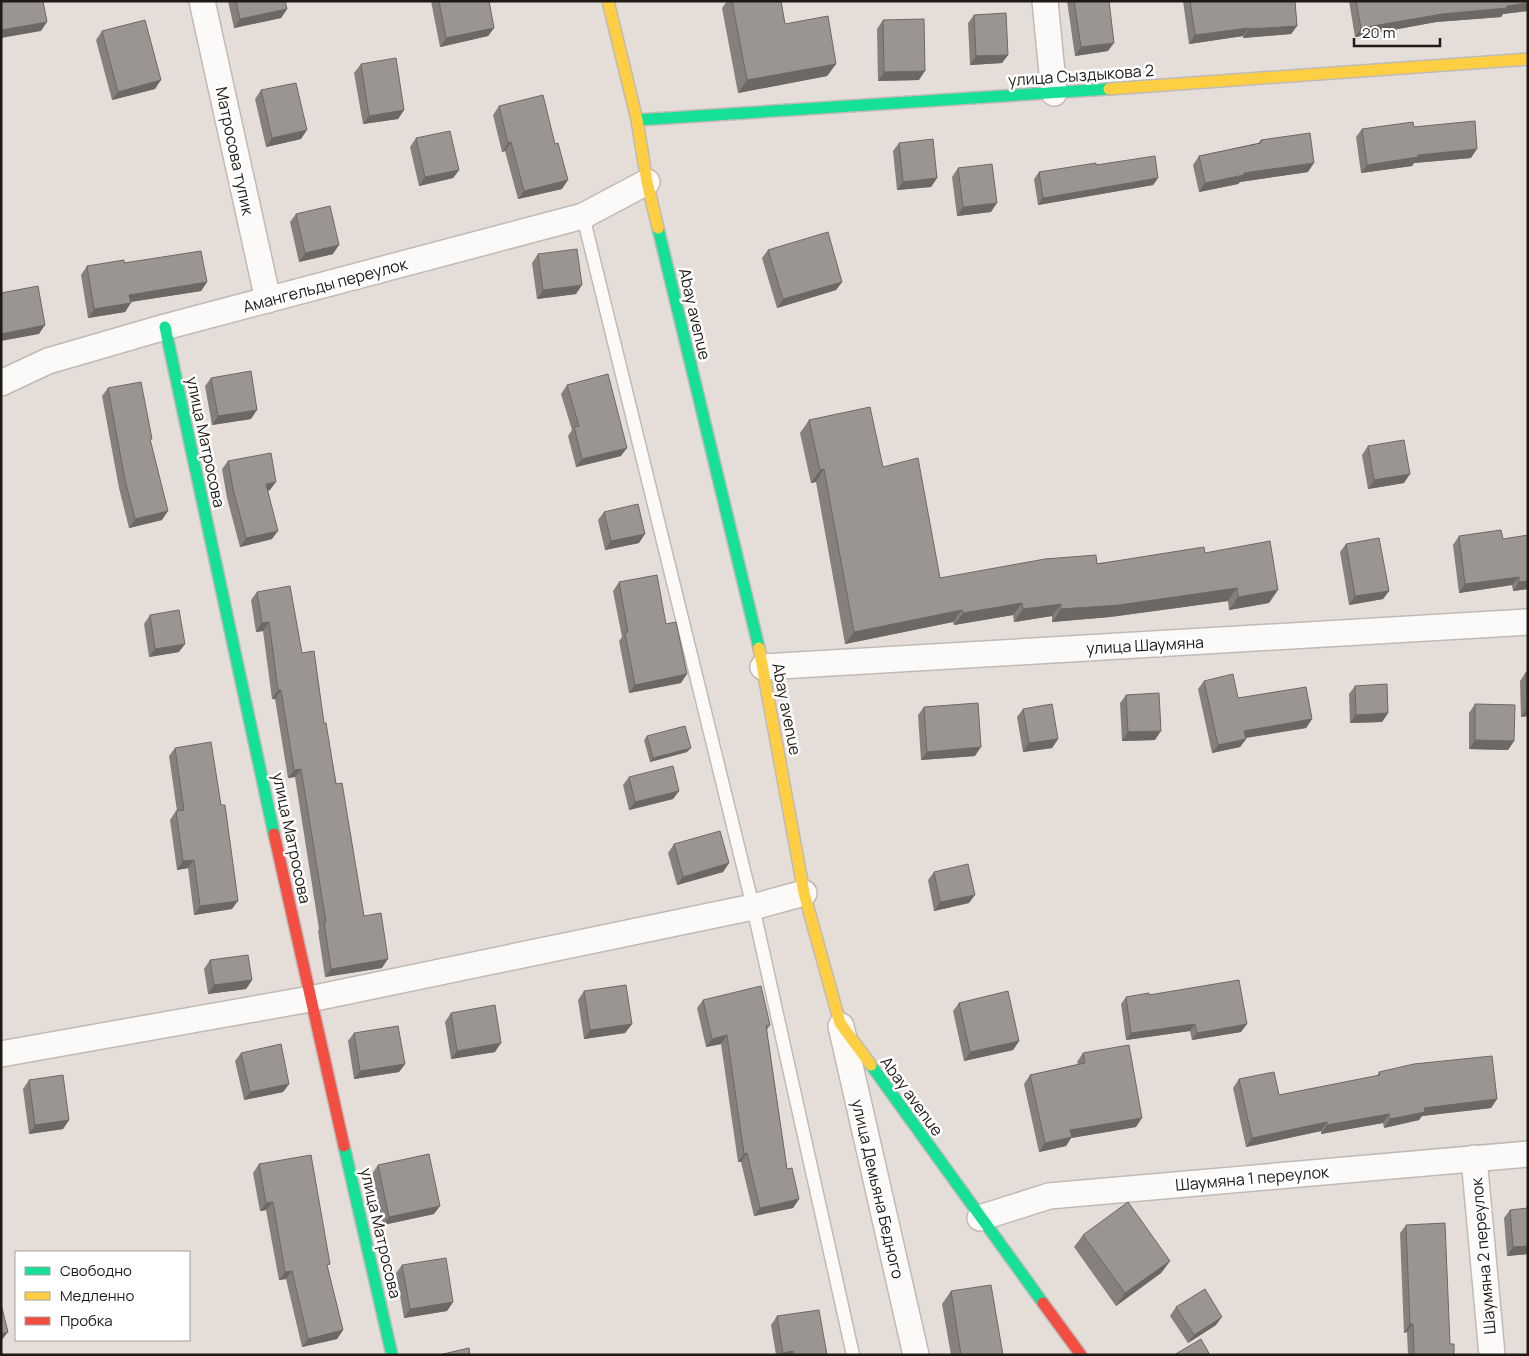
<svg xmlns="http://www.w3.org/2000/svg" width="1529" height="1356" viewBox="0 0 1529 1356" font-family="Manrope,sans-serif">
<rect width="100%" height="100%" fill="#e5ddd8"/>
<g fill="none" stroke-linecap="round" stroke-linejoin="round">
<defs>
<path id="lane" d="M583,216L753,907L853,1355"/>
<path id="street" d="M202,1L268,300
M1045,1L1054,93
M1,383L48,361L165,327L583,216L647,182
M763,667L1528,622
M841,1026L916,1355
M1,1054L310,999L753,907L804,893
M1474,1158L1492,1355
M980,1218L1049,1196L1528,1154"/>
<path id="fast" d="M637,120L1109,89
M658,228L759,648
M165,327L274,834
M871,1065L1043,1303
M344,1146L392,1355"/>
<path id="slow" d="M608,1L637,120L647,182L658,228
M1109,89L1528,59
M759,648L804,893L840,1023L871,1065"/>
<path id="jam" d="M274,834L344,1146
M1043,1303L1081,1355"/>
</defs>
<use href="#lane" stroke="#c0bab6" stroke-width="15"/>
<use href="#street" stroke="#c0bab6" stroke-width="28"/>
<use href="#fast" stroke="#c0bab6" stroke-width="14"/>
<use href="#slow" stroke="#c0bab6" stroke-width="14"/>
<use href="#jam" stroke="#c0bab6" stroke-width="14"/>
<use href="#lane" stroke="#fbfaf9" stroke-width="12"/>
<use href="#street" stroke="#fbfaf9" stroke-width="25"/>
<use href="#fast" stroke="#16e098" stroke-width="11"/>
<use href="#slow" stroke="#ffcf43" stroke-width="11"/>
<use href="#jam" stroke="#f24e42" stroke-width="11"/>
</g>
<path fill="#85807d" d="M228,1H285L287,9L281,18L234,28Z
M431,1H489L494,28L488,36L440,47Z
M727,1H781L785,24L836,64L827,76L738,93L722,8Z
M1067,1H1109L1108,51L1075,56Z
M1183,1H1295L1297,26L1291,34L1243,38V36L1189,44Z
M1349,1H1528V11L1503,14L1501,17L1436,22L1355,37Z
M974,15L1008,55L1002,63L970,65L968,23Z
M883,20L919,80L878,81L877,29Z
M102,31L155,89L112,100L96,40Z
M361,64L404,110L398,119L363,124L354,73Z
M261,90L301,139L266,147L255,99Z
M499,106L562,189L518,199L505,151L502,152L493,115Z
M1414,127L1471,158L1414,163L1412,166L1361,173L1356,137L1362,129Z
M416,138L459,170L453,178L419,186L410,147Z
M1261,140L1308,172L1240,182L1238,184L1199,192L1193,165L1199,156L1258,143Z
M899,143L937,178L931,187L897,190L893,151Z
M1096,165L1158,178L1153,185L1038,205L1034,179L1039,172Z
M958,168L991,212L957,216L952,177Z
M296,214L333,254L299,262L290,222Z
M768,250L842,282L836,290L777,308L762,258Z
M538,254L576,294L537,299L532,263Z
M124,263L207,282L201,291L131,302L125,312L88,318L81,275L87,266Z
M211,378L251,419L212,425L205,386Z
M567,385L621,456L576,467L568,436L572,430L561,394Z
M108,388L150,441L162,520L129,528L119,488L102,396Z
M809,420L883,467L940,578L1205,553L1269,603L1229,610L1228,601L1110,617L1052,622V616L1014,622L1013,615L954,625L953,622L845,644L816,482L811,483L800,433Z
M1368,446L1404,483L1368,489L1362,455Z
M228,461L270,490L268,491L272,539L240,547L227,498L222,469Z
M604,512L639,543L605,550L598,520Z
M1459,536L1503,539L1528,589L1513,591L1512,585L1459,593L1453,545Z
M1346,544L1389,591L1383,599L1349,605L1340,552Z
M619,582L666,624L681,683L629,693L619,641L622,637L613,591Z
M257,592L302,653L324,723L364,916L382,968L325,977L318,931L319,929L295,777L288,778L275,699H272L263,631L256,632L251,600Z
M150,615L179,652L149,657L144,624Z
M1526,672L1528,716L1521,717L1520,681Z
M1204,681L1238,698L1312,719L1306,728L1246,738V739L1240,747L1212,753L1198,689Z
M1355,686L1388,713L1382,722L1350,723L1349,694Z
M1126,695L1155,740L1122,741L1120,703Z
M1475,704L1514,741L1508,750L1469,749V713Z
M924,707L975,756L921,760L918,715Z
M1023,709L1058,739L1052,748L1023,752L1017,717Z
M647,736L687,752L650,762L644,740Z
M175,748L232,909L194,915L188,868L177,870L170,820L176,811H177L169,756Z
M629,777L679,791L673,799L629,810L623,785Z
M674,844L729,863L723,872L677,885L668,853Z
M934,872L969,903L934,911L928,880Z
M210,960L252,980L246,989L208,994L204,969Z
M584,991L632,1024L625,1033L584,1039L578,1000Z
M1149,995L1241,1032L1192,1040L1190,1031L1126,1040L1121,1004L1126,997Z
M703,1000L770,1025L767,1030L787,1169L799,1199L793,1208L754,1216L741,1162H738L721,1044L706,1047L697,1008Z
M959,1003L1019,1041L1013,1050L964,1061L953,1011Z
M451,1013L495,1052L451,1059L445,1022Z
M354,1033L405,1064L399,1072L354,1079L348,1041Z
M241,1053L289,1084L283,1092L244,1100L235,1061Z
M1083,1053L1136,1127L1071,1138L1066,1146L1039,1152L1024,1084L1030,1075L1078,1064L1077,1062Z
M1379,1072L1497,1099L1491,1108L1422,1116L1419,1120L1384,1128L1383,1123L1321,1134V1131L1246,1147L1233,1088L1239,1079L1279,1095L1377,1076Z
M29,1080L69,1120L63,1129L29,1134L23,1089Z
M259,1164L327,1267L343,1330L337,1339L302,1347L286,1279L279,1280L266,1210L260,1211L253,1173Z
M378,1165L434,1214L383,1225L372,1174Z
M1510,1210L1528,1254L1507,1256L1504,1218Z
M1406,1225L1450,1344L1454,1355H1408L1407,1332L1404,1333L1400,1233Z
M1083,1235L1170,1261L1161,1273L1116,1306L1074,1247Z
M402,1265L453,1302L447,1311L404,1318L396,1273Z
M951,1291L1003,1355H951L942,1304Z
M1176,1307L1216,1325L1188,1343L1170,1316Z
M777,1316L827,1355H776L771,1325Z"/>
<path fill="#6c6866" d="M1528,3V11L1503,14L1501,17L1436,22L1355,37L1361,28L1442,14Z
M287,9L281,18L234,28L240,19Z
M47,22L41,31L1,38V30Z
M1297,26L1291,34L1243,38L1249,29Z
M494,28L488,36L440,47L446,38Z
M1249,28L1243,36L1189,44L1195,35Z
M1114,43L1108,51L1075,56L1081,47Z
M1008,55L1002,63L970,65L976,56Z
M836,64L827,76L738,93L747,80Z
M925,71L919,80L878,81L884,72Z
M161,80L155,89L112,100L118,92Z
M404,110L398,119L363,124L369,116Z
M307,130L301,139L266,147L272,138Z
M511,142L505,151L502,152L508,143Z
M1477,149L1471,158L1414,163L1412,166L1361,173L1367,165L1418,155Z
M1314,163L1308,172L1240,182L1238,184L1199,192L1205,183L1244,173Z
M459,170L453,178L419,186L425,177Z
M937,178L931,187L897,190L903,182Z
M1158,178L1153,185L1038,205L1043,198Z
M568,180L562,189L518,199L524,191Z
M997,203L991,212L957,216L963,207Z
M339,245L333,254L299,262L305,253Z
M207,282L201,291L123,303L129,295Z
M842,282L836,290L777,308L783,299Z
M582,285L576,294L537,299L543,290Z
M131,303L125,312L88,318L94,309Z
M45,325L39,334L1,341V334Z
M257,410L251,419L212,425L218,416Z
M627,448L621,456L576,467L582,459Z
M824,469L816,482L811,483L820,470Z
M1410,474L1404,483L1368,489L1374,480Z
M276,482L270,490L260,492L266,484Z
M168,511L162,520L129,528L135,519Z
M278,531L272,539L240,547L246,538Z
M645,534L639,543L605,550L611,541Z
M1519,577L1512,585L1459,593L1465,584Z
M1528,581V589L1513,591L1519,582Z
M1237,588L1228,601L1110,617L1052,622L1061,609Z
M1278,590L1269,603L1229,610L1238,597Z
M1389,591L1383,599L1349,605L1355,596Z
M1022,603L1013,615L954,625L963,613Z
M1061,604L1052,616L1014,622L1023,609Z
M962,610L953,622L845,644L854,632Z
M269,622L263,631L256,632L262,623Z
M185,644L179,652L149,657L155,649Z
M687,674L681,683L629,693L635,685Z
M278,690H281L275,699H272Z
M1527,708L1528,716L1521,717Z
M1388,713L1382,722L1350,723L1356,715Z
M1312,719L1306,728L1238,739L1244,731Z
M1161,731L1155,740L1122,741L1128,732Z
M1058,739L1052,748L1023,752L1029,743Z
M1246,739L1240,747L1212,753L1218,745Z
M1475,740L1514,741L1508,750L1469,749Z
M981,747L975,756L921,760L927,752Z
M691,748L687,752L650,762L653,758Z
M301,769L295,777L288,778L294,770Z
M679,791L673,799L629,810L635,802Z
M194,860L188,868L177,870L183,861Z
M729,863L723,872L677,885L683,877Z
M975,895L969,903L934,911L940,902Z
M238,901L232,909L194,915L200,906Z
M388,959L382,968L325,977L331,969Z
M252,980L246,989L208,994L214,985Z
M632,1024L625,1033L584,1039L590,1030Z
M1195,1024L1190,1031L1126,1040L1131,1033Z
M1247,1024L1241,1032L1192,1040L1197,1033Z
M727,1035L721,1044L706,1047L712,1039Z
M1019,1041L1013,1050L964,1061L970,1052Z
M501,1043L495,1052L451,1059L457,1051Z
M405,1064L399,1072L354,1079L360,1071Z
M289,1084L283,1092L244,1100L250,1092Z
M1497,1099L1491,1108L1422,1116L1419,1120L1384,1128L1390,1119L1424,1108Z
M1389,1114L1383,1123L1321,1134L1327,1125Z
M1142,1118L1136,1127L1071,1138L1066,1146L1039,1152L1045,1143L1070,1130Z
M69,1120L63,1129L29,1134L35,1125Z
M1327,1122L1321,1131L1246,1147L1252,1138Z
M747,1153L741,1162H738L744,1154Z
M799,1199L793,1208L754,1216L760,1208Z
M273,1202L266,1210L260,1211L266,1203Z
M440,1206L434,1214L383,1225L389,1217Z
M1528,1246V1254L1507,1256L1513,1247Z
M1170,1261L1161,1273L1116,1306L1125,1293Z
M292,1271L286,1279L279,1280L285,1272Z
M453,1302L447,1311L404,1318L410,1309Z
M1222,1317L1216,1325L1188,1343L1194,1335Z
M1410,1324H1413L1407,1332L1404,1333Z
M343,1330L337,1339L302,1347L308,1339Z
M8,1332L1,1341V1334Z
M793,1351L790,1355H781L783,1353Z"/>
<path fill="#9b9591" stroke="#6c6866" d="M1,1H43L47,22L1,30Z
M236,1H285L287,9L240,19Z
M439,1H489L494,28L446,38Z
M732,1H781L785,24L828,16L836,64L747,80Z
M1074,1H1109L1114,43L1081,47Z
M1190,1H1295L1297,26L1249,29V28L1195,35Z
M1356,1H1528V3L1507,6V8L1442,14L1361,28Z
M1006,13L1008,55L976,56L974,15Z
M924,19L925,71L884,72L883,20Z
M145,20L161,80L118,92L102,31Z
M396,58L404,110L369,116L361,64Z
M296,83L307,130L272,138L261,90Z
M543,95L555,144L558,143L568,180L524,191L511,142L508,143L499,106Z
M1475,121L1477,149L1418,155V157L1367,165L1362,129L1413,122L1414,127Z
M450,131L459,170L425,177L416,138Z
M1310,133L1314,163L1244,173V175L1205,183L1199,156L1261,143V140Z
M933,139L937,178L903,182L899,143Z
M1155,156L1158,178L1043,198L1039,172L1096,163V165Z
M992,164L997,203L963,207L958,168Z
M330,206L339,245L305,253L296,214Z
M828,232L842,282L783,299L768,250Z
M577,249L582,285L543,290L538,254Z
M201,251L207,282L129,295L131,303L94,309L87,266L124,260V263Z
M38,286L45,325L1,334V293Z
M251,371L257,410L218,416L211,378Z
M608,374L627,448L582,459L574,427L579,426L567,385Z
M141,382L152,439H150L168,511L135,519L125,480L108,388Z
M870,407L883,467L918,458L940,578L1045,559L1096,555L1097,564L1204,547L1205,553L1270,541L1278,590L1238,597L1237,588L1119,605L1061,609V604L1023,609L1022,603L963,613L962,610L854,632L824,469L820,470L809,420Z
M1404,440L1410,474L1374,480L1368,446Z
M271,453L276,482L266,484L278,531L246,538L233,489L228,461Z
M638,504L645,534L611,541L604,512Z
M1501,530L1503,539L1528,535V581L1519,582V577L1465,584L1459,536Z
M1379,538L1389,591L1355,596L1346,544Z
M657,575L666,624L676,622L687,674L635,685L625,633L628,632L619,582Z
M290,586L302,653L314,651L324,723H326L336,784L342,783L364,916L381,913L388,959L331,969L324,922H326L301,769L294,770L281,690H278L269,622L262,623L257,592Z
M179,610L185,644L155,649L150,615Z
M1526,672H1528L1527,708Z
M1233,674L1238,698L1306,687L1312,719L1244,731L1246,739L1218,745L1204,681Z
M1387,684L1388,713L1356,715L1355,686Z
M1159,693L1161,731L1128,732L1126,695Z
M978,703L981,747L927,752L924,707Z
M1052,704L1058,739L1029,743L1023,709Z
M1475,704L1515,705L1514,741L1475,740Z
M685,726L691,748L653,758L647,736Z
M211,742L221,805H225L238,901L200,906L194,860L183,861L176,811L184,810L175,748Z
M673,766L679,791L635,802L629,777Z
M720,831L729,863L683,877L674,844Z
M968,864L975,895L940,902L934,872Z
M248,955L252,980L214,985L210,960Z
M1239,980L1247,1024L1197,1033L1195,1024L1131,1033L1126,997L1149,993V995Z
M626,985L632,1024L590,1030L584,991Z
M761,986L770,1025L766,1026L787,1169L792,1168L799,1199L760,1208L747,1153L744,1154L727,1035L712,1039L703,1000Z
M1008,991L1019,1041L970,1052L959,1003Z
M495,1005L501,1043L457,1051L451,1013Z
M398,1026L405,1064L360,1071L354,1033Z
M281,1044L289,1084L250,1092L241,1053Z
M1129,1045L1142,1118L1070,1130L1072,1137L1045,1143L1030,1075L1085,1063L1083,1053Z
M1492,1056L1497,1099L1424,1108L1425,1112L1390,1119L1389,1114L1327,1125V1122L1252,1138L1239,1079L1274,1072L1279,1095L1380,1075L1379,1072L1414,1064Z
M63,1075L69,1120L35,1125L29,1080Z
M429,1154L440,1206L389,1217L378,1165Z
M311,1155L330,1264L327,1265L343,1330L308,1339L292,1271L285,1272L273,1202L266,1203L259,1164Z
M1128,1202L1170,1261L1125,1293L1083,1235Z
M1528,1208V1246L1513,1247L1510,1210Z
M1445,1223L1450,1344H1454V1355H1414L1413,1324H1410L1406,1225Z
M446,1258L453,1302L410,1309L402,1265Z
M991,1285L1003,1355H961L951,1291Z
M1205,1289L1222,1317L1194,1335L1176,1307Z
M1,1304L8,1332L1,1334Z
M819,1310L827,1355H794L793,1351L783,1353L777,1316Z
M1201,1339L1210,1355H1174Z
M469,1348L470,1355H439Z"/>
<g text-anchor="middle" stroke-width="5" stroke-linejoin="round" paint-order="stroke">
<g font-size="16" fill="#1f1a16" stroke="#fff">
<text transform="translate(1081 75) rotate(-4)" y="6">улица Сыздыкова 2</text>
<text transform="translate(235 151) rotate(78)" y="6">Матросова тупик</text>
<text transform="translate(325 285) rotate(-15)" y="6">Амангельды переулок</text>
<text transform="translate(695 314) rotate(77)" y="6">Abay avenue</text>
<text transform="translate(206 442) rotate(78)" y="6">улица Матросова</text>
<text transform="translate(1145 645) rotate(-3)" y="6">улица Шаумяна</text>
<text transform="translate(787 709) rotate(79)" y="6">Abay avenue</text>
<text transform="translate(292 838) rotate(78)" y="6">улица Матросова</text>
<text transform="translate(912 1096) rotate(54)" y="6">Abay avenue</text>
<text transform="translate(1252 1178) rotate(-5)" y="6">Шаумяна 1 переулок</text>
<text transform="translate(878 1189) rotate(77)" y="6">улица Демьяна Бедного</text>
<text transform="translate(381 1233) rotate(77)" y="6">улица Матросова</text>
<text transform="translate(1483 1256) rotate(-95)" y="6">Шаумяна 2 переулок</text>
</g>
</g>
<rect width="1529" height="1356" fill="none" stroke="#1f1a16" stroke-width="5"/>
<rect x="15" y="1251" width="175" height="90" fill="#ffffff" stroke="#a5a3a2"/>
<rect x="25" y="1267" width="25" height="8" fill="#16e098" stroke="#a5a3a2"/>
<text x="60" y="1276" font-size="15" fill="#1f1a16">Свободно</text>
<rect x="25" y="1292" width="25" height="8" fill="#ffcf43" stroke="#a5a3a2"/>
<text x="60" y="1301" font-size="15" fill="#1f1a16">Медленно</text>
<rect x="25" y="1317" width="25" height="8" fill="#f24e42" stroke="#a5a3a2"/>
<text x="60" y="1326" font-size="15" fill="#1f1a16">Пробка</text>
<path d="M1354 38v8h86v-8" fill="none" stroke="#1f1a16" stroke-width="2.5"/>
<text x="1362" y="38" font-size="15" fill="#1f1a16" stroke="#ffffff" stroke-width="4" paint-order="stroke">20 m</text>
</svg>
